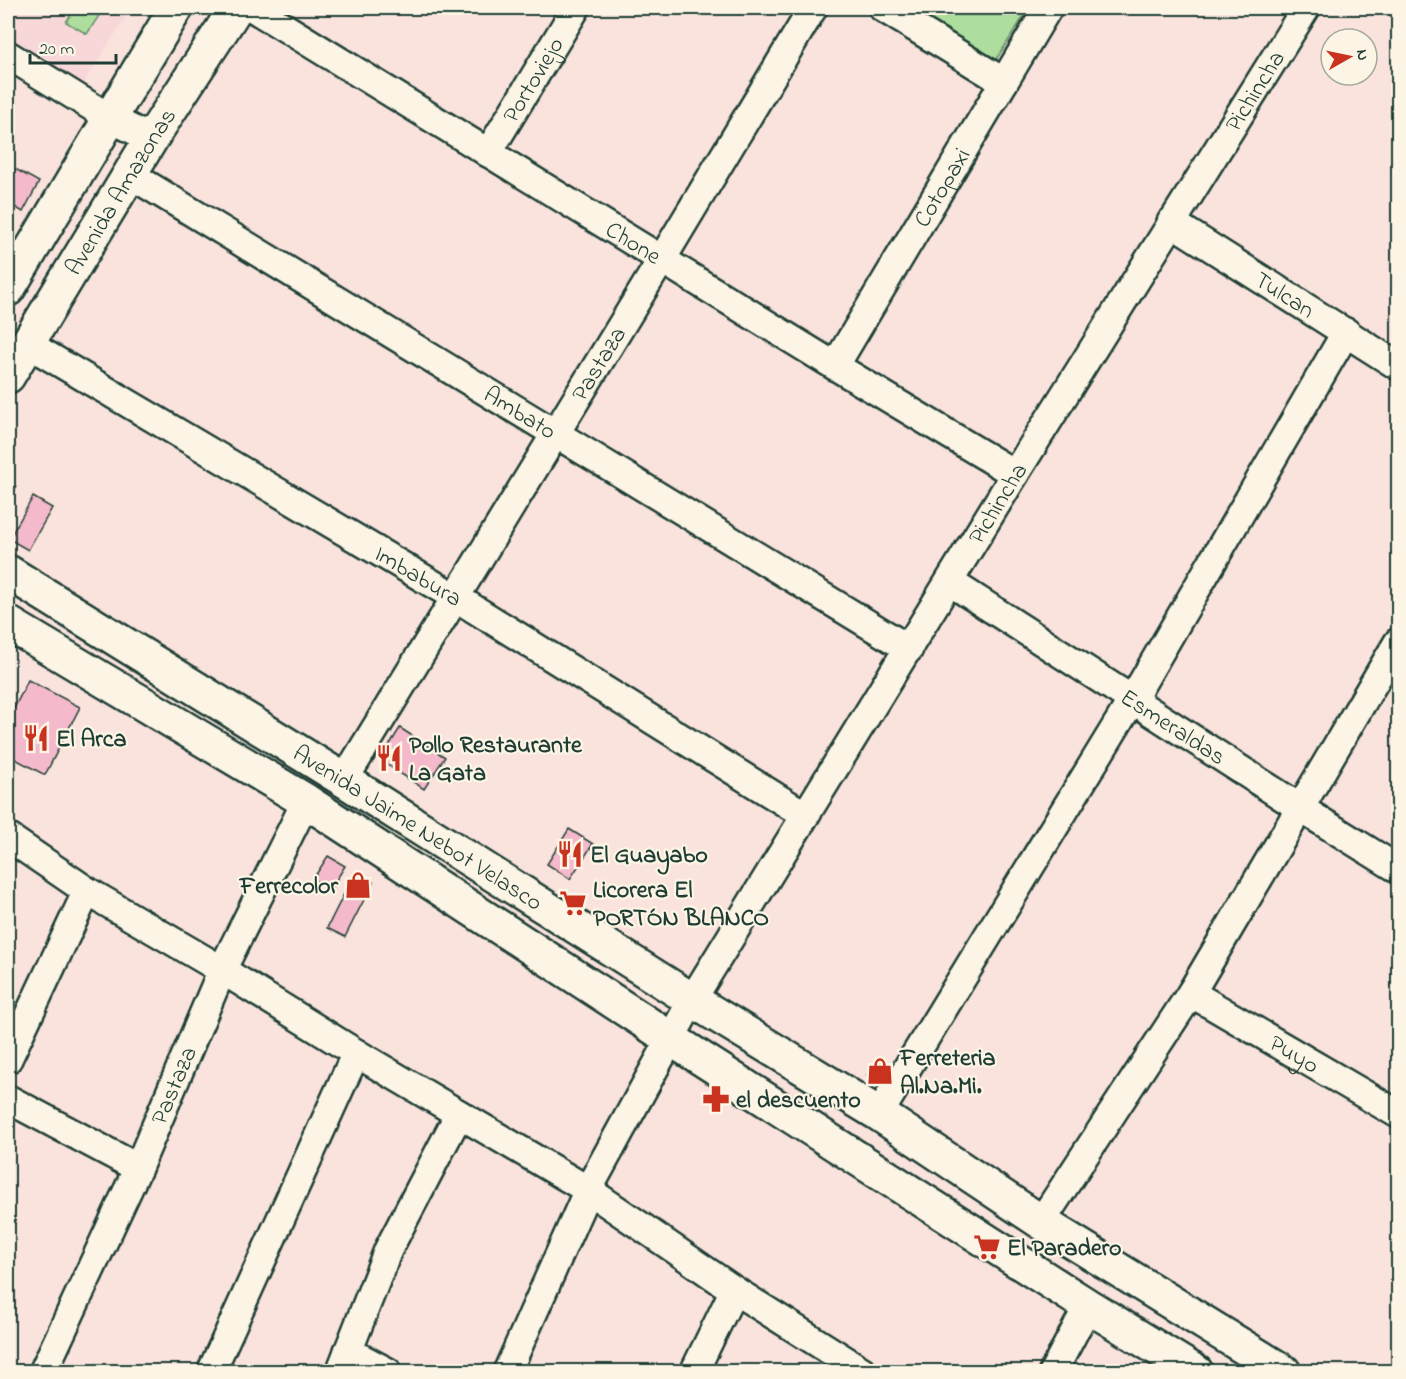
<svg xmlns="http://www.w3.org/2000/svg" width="1406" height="1379" viewBox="0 0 1406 1379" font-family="'Indie Flower',sans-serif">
<rect width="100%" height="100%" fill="#fae3dd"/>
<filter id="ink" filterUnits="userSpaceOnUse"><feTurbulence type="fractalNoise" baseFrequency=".0167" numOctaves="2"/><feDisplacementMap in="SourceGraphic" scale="12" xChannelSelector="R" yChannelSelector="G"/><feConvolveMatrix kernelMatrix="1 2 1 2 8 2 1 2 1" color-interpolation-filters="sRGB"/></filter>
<g filter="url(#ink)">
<path fill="#f8d7d8" d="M8,8H132L83,84L8,38Z"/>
<path fill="#adde9e" stroke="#668e69" stroke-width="1.5" d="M75,8H104L87,34L66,22Z
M911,8H1029L996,60Z"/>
<path fill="#f4bacb" stroke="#1f3d34" stroke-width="1.5" d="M8,165L39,182L23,212L8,203Z
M8,482L16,487L8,504Z
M33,497L52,508L28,550L9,539Z
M28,680L80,707L45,775L8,755V721Z
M400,728L445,757L424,789L380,760Z
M569,829L593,844L570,879L547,864Z
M328,856L345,866L330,890L313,879Z
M355,872L373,882L345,937L327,928Z
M878,1058L892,1067L882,1085L867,1075Z"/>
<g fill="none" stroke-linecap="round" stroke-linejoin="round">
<defs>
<g id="street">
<path id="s1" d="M253,8L835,366L1015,474"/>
<path d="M883,8L1004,82"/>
<path d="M8,55L110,118L151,139"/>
<path id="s2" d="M488,153L576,8"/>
<path id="s3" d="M131,175L909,649"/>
<path id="s4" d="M1171,222L1398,366"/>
<path id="s5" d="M28,344L455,597L805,815"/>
<path id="s6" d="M835,366L1048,8"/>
<path id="s7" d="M950,582L1300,808L1398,869"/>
<path id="s8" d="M344,780L662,259L813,8"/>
<path d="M8,837L87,891L222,970L356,1053L588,1190L734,1290L864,1372"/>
<path id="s9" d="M1191,993L1398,1114"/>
<path d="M8,1059L87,891"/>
<path d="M8,1099L138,1168"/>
<path d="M879,1114L1132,700L1346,332"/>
<path d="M1041,1222L1191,993L1398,642"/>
<path d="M348,1351L388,1372"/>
<path id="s10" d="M43,1372L138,1168L222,970L306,801"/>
<path d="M211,1372L356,1053"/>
<path d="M340,1372L388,1250L459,1114"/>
<path id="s11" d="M507,1372L588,1190L692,1000L1015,474L1306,8"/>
<path d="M694,1372L734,1290"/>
<path d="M1053,1372L1088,1306"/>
</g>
<g id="secondary">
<path d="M8,289L176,8"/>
<path id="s12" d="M8,376L151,139L236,8"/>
<path id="s13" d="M8,572L344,780L692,1000L879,1114L1041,1222L1284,1372"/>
<path d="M8,623L306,801L671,1039L1088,1306L1196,1372"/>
</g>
</defs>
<use href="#street" stroke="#1f3d34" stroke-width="32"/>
<use href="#secondary" stroke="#1f3d34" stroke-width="38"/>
<use href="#street" stroke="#fcf5e5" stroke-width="27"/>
<use href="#secondary" stroke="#fcf5e5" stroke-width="33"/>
</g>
</g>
<defs>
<symbol id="restaurant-bare" viewBox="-9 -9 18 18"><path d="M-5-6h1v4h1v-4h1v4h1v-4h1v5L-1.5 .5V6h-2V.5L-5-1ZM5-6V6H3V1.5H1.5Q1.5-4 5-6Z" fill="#c8321e" stroke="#fcf5e5" stroke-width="2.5" paint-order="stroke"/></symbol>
<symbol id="shop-bare" viewBox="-9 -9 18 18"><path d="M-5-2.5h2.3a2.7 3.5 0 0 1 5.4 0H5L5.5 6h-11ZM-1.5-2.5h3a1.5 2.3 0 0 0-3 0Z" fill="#c8321e" stroke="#fcf5e5" stroke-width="2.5" paint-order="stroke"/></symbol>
<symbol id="supermarket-bare" viewBox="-9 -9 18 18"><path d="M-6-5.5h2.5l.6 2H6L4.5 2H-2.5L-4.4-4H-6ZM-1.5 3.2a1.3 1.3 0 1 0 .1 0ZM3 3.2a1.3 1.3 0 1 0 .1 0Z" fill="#c8321e" stroke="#fcf5e5" stroke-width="2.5" paint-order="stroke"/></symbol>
<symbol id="pharmacy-bare" viewBox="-9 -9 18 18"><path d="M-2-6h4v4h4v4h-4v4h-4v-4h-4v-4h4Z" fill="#c8321e" stroke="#fcf5e5" stroke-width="2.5" paint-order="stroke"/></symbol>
</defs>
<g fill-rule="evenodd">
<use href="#restaurant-bare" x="17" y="719" width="38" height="38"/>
<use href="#restaurant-bare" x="370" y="739" width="38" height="38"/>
<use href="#restaurant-bare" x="551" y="835" width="38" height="38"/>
<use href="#shop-bare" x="339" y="866" width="38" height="38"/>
<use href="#supermarket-bare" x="554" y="884" width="38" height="38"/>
<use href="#shop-bare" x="861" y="1052" width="38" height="38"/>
<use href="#pharmacy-bare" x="697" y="1080" width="38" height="38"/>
<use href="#supermarket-bare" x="968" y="1228" width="38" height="38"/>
</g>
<g text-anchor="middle" stroke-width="4.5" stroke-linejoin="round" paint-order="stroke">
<g font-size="24" fill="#1f3d34" stroke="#fcf5e5">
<text dy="8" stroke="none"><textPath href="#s2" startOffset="86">Portoviejo</textPath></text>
<text dy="8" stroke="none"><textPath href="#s11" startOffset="1485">Pichincha</textPath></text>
<text dy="8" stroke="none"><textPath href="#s6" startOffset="208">Cotopaxi</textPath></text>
<text dy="8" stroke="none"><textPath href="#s12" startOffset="216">Avenida Amazonas</textPath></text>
<text dy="8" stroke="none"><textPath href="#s1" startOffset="447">Chone</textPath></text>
<text dy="8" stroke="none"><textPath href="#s4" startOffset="135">Tulcan</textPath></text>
<text dy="8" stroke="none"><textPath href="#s8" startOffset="488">Pastaza</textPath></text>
<text dy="8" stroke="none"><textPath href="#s3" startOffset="456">Ambato</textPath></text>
<text dy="8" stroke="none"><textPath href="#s11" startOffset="999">Pichincha</textPath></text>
<text dy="8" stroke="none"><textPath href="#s5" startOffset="454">Imbabura</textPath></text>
<text dy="8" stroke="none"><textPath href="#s7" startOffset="266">Esmeraldas</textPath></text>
<text dy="8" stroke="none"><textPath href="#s13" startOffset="483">Avenida Jaime Nebot Velasco</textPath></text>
<text dy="8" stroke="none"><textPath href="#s9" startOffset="120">Puyo</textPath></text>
<text dy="8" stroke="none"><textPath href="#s10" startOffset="315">Pastaza</textPath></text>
</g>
<g font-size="24" font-weight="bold" fill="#1f3d34" stroke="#fcf5e5" text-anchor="start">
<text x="56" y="746">El Arca</text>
<text x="409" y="752">Pollo Restaurante<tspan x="409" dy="28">La Gata</tspan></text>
<text x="590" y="862">El Guayabo</text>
<text x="338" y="893" text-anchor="end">Ferrecolor</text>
<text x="593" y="897">Licorera El<tspan x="593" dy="28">PORTÓN BLANCO</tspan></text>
<text x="900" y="1065">Ferreteria<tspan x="900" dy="28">Al.Na.Mi.</tspan></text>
<text x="736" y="1107">el descuento</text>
<text x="1007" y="1255">El Paradero</text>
</g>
</g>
<rect width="1406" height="1379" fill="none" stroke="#fcf5e5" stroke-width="30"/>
<rect x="15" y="15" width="1376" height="1349" fill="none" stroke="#1f3d34" stroke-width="2" filter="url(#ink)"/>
<g transform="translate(1349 57) rotate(81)"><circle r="28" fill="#fcf5e5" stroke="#a4ab9e" stroke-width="1.5"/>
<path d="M0-4.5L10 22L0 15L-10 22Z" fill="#c8321e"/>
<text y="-9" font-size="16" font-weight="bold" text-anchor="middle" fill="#1f3d34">N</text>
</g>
<path d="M30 54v9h86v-9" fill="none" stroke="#1f3d34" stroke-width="3"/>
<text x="39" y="54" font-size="18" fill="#1f3d34" stroke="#fcf5e5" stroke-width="4.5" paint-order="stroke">20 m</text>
</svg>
